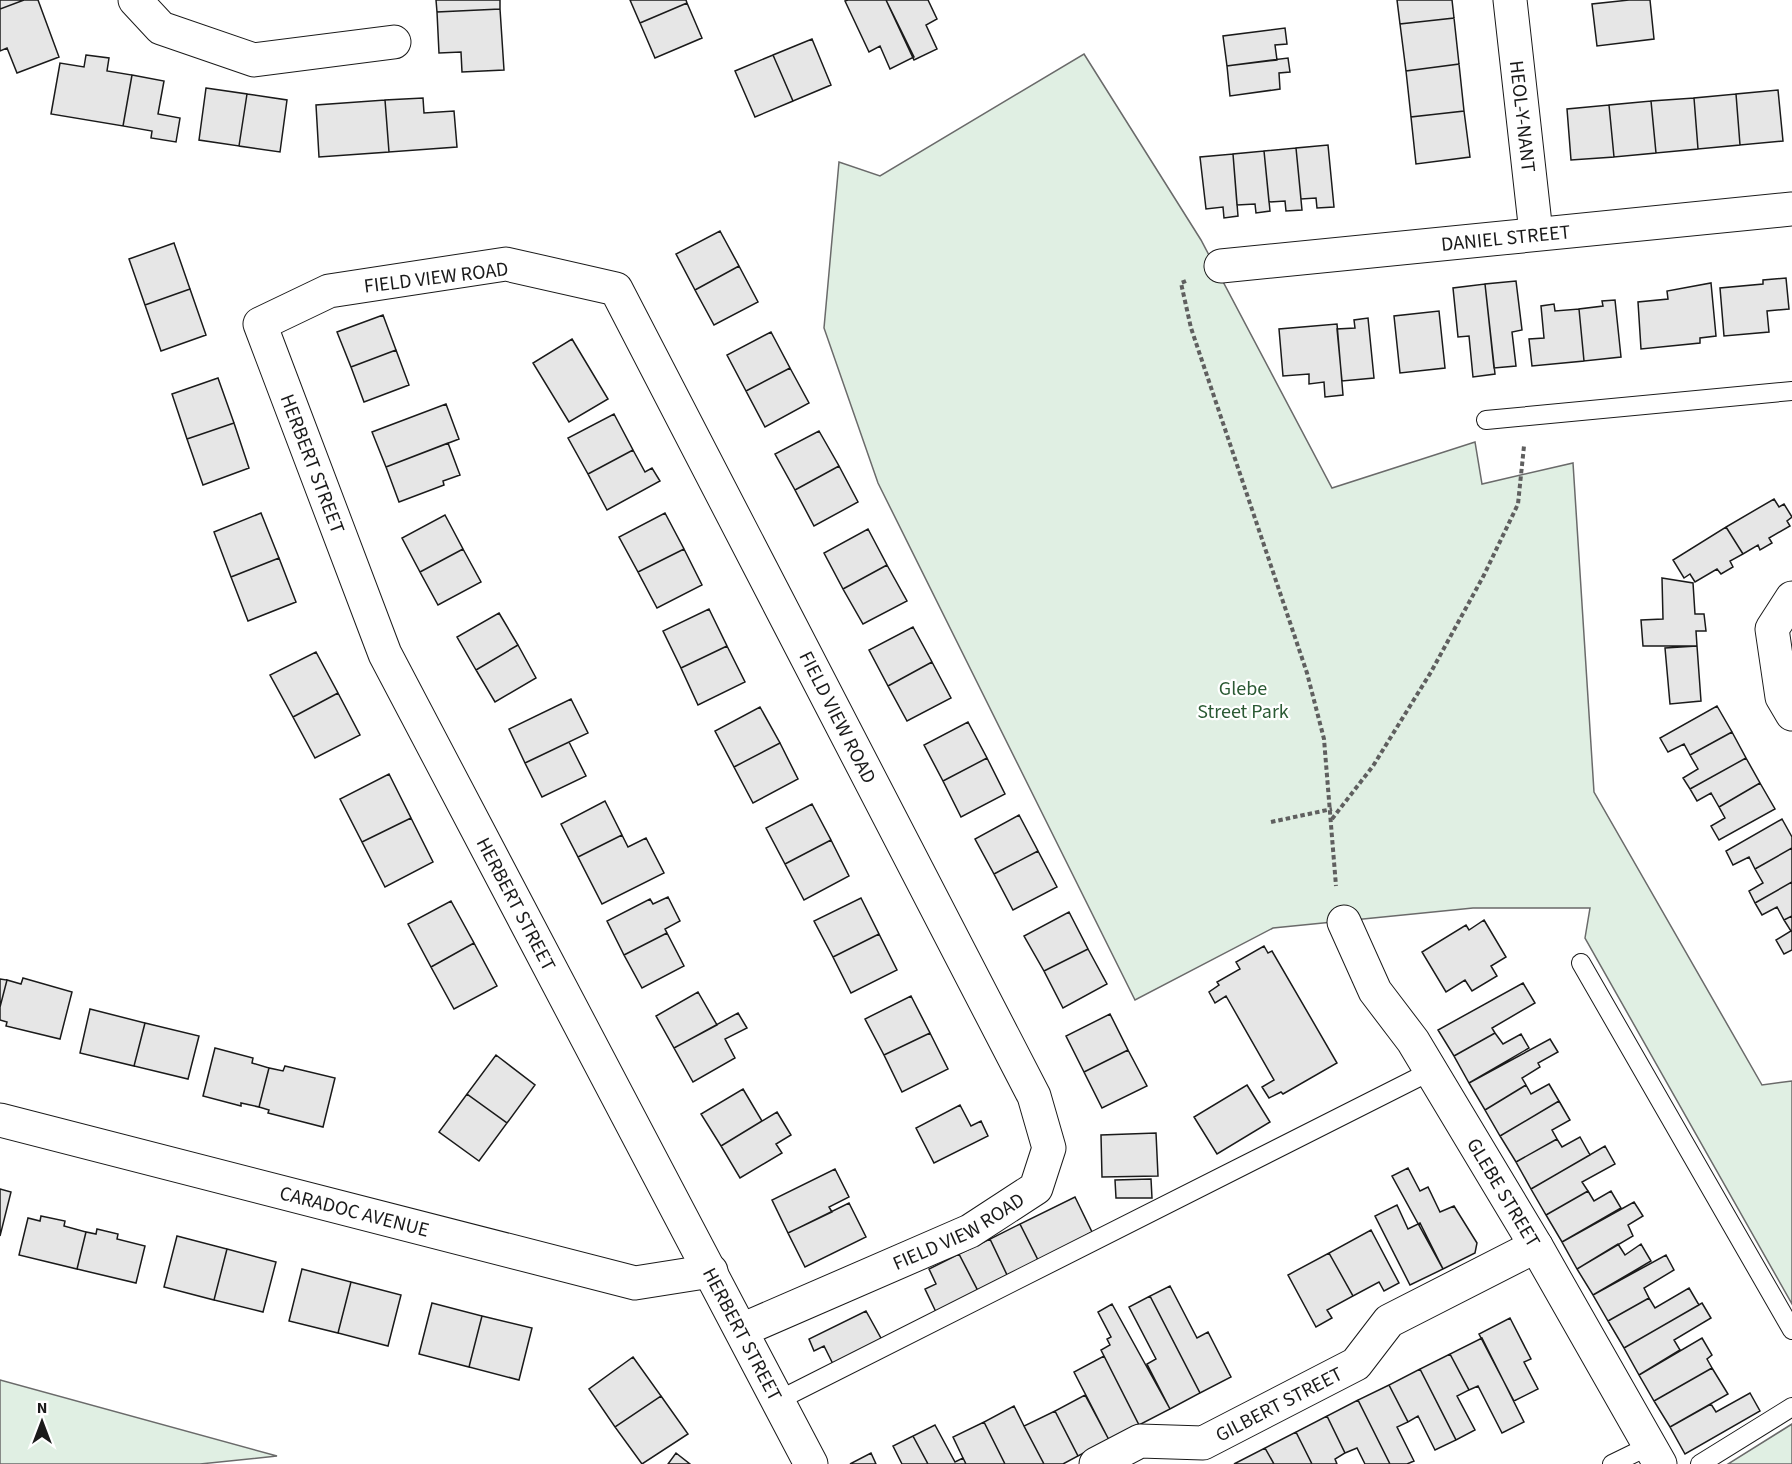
<svg xmlns="http://www.w3.org/2000/svg" width="1792" height="1464" viewBox="0 0 1792 1464" font-family="'Source Sans 3',sans-serif">
<rect width="100%" height="100%" fill="#fff"/>
<path fill="#e0efe3" stroke="#6a6a6a" stroke-width="1.5" d="M1084,54L1201,240L1332,488L1475,442L1482,484L1573,463L1594,792L1762,1085L1792,1081V1304L1585,938L1590,908H1473L1273,928L1135,1000L878,483L824,328L839,162L880,176Z
M0,1380L277,1456L200,1464H0Z
M1792,1424V1464H1728Z"/>
<path fill="#e6e6e6" stroke="#1a1a1a" stroke-width="1.5" d="M0,0H24L0,9Z
M24,0H38L59,57L17,73L7,48L0,51V9Z
M436,0H500V9L437,12Z
M630,0H686L687,3L640,23Z
M848,0H886L914,57L890,69L880,46L869,52L845,1Z
M886,0H928L937,19L926,25L937,49L914,60Z
M1397,0H1452L1454,18L1400,24Z
M1629,0H1650L1654,39L1597,46L1592,4Z
M687,3L702,38L655,58L640,23Z
M500,9L504,70L462,72L461,52L439,53L437,12Z
M1454,18L1459,64L1406,71L1400,24Z
M1285,28L1287,44L1275,45L1277,60L1227,66L1223,36Z
M812,39L831,85L793,101L773,55Z
M86,55L109,58L107,71L132,75L123,126L51,114L60,63L84,67Z
M773,55L793,101L755,117L735,71Z
M1288,58L1290,72L1279,73L1280,89L1230,96L1227,66Z
M1459,64L1464,111L1411,117L1406,71Z
M132,75L164,81L158,114L180,118L176,142L151,138L152,131L123,126Z
M206,88L247,94L239,146L199,140Z
M1778,90L1783,141L1740,145L1736,94Z
M247,94L287,100L280,152L239,146Z
M1736,94L1740,145L1698,149L1694,98Z
M423,98L424,113L454,111L457,147L389,152L385,100Z
M1694,98L1698,149L1656,153L1651,101Z
M385,100L389,152L319,157L316,105Z
M1651,101L1656,153L1614,157L1609,105Z
M1609,105L1614,157L1571,160L1567,109Z
M1464,111L1470,157L1416,164L1411,117Z
M1328,145L1334,207L1317,208L1316,198L1301,199L1296,148Z
M1296,148L1302,210L1286,211L1285,201L1269,202L1264,151Z
M1264,151L1270,211L1256,213L1255,204L1237,205L1233,154Z
M1233,154L1238,216L1224,218L1223,207L1206,209L1200,157Z
M720,231L739,266L695,290L676,254Z
M174,243L190,289L145,305L129,259Z
M739,266L758,302L714,325L695,290Z
M1786,278L1789,309L1767,311L1769,332L1724,336L1720,288L1763,284V280Z
M1516,281L1522,330L1512,332L1516,366L1494,368L1485,284Z
M1711,283L1716,336L1700,338V343L1641,349L1638,302L1668,299L1667,291Z
M1485,284L1495,374L1473,377L1469,336L1458,337L1453,288Z
M190,289L206,335L161,351L145,305Z
M1615,300L1621,357L1584,361L1579,309L1603,306L1602,301Z
M1554,304L1555,311L1579,309L1584,361L1532,366L1529,339L1544,338L1541,306Z
M1439,311L1445,368L1400,373L1394,316Z
M383,315L396,350L351,367L337,332Z
M1368,318L1374,378L1342,381L1337,329L1355,328L1354,320Z
M1337,324L1343,395L1325,397L1324,382L1309,384V374L1283,376L1279,329Z
M771,332L790,368L746,391L727,355Z
M572,339L608,399L569,422L533,363Z
M396,350L409,385L364,402L351,367Z
M790,368L809,403L765,427L746,391Z
M218,378L234,423L187,439L172,394Z
M446,404L459,439L386,467L372,432Z
M614,414L633,450L588,474L568,438Z
M234,423L249,468L203,485L187,439Z
M819,431L839,466L795,490L775,454Z
M448,443L460,475L443,481L444,485L399,502L386,467Z
M633,450L645,472L652,468L660,481L607,510L588,474Z
M839,466L858,502L814,526L795,490Z
M1774,499L1779,507L1784,504L1792,517L1787,521L1790,526L1769,538L1772,543L1760,550L1758,545L1743,554L1726,527Z
M261,513L279,558L231,577L214,532Z
M665,513L684,549L638,572L619,537Z
M445,515L463,549L420,572L402,538Z
M1726,527L1743,554L1730,561L1733,567L1721,574L1717,569L1695,582L1690,574L1684,578L1673,560Z
M868,529L887,565L843,589L824,553Z
M463,549L481,582L438,605L420,572Z
M684,549L702,585L657,608L638,572Z
M279,558L296,602L248,621L231,577Z
M887,565L907,601L863,624L843,589Z
M1662,578L1693,583L1695,614H1704L1706,631H1696L1697,646H1643L1641,620L1663,619Z
M709,609L727,646L681,668L663,631Z
M499,613L518,645L476,670L457,637Z
M913,627L932,662L888,686L869,650Z
M518,645L536,678L495,702L476,670Z
M727,646L745,682L698,705L681,668Z
M1697,646L1701,701L1670,704L1665,648Z
M316,652L338,693L293,717L270,675Z
M932,662L951,698L907,721L888,686Z
M338,693L360,735L315,758L293,717Z
M571,699L588,733L525,763L509,729Z
M1717,706L1732,732L1690,755L1684,744L1668,752L1660,738Z
M760,707L780,743L734,767L715,731Z
M968,722L987,758L943,781L924,745Z
M1732,732L1746,758L1690,789L1683,778L1698,769L1690,755Z
M569,742L586,776L542,797L525,763Z
M780,743L798,779L753,803L734,767Z
M987,758L1005,794L961,817L943,781Z
M1746,758L1760,783L1719,807L1711,793L1697,801L1690,789Z
M389,774L411,818L362,842L340,799Z
M1760,783L1775,809L1719,840L1711,826L1725,818L1719,807Z
M605,801L622,835L578,857L561,824Z
M812,804L831,840L785,864L766,828Z
M1019,815L1038,851L994,874L975,839Z
M411,818L433,862L385,887L362,842Z
M1782,819L1792,837V848L1755,869L1749,857L1733,865L1726,851Z
M622,835L628,847L646,838L664,873L602,904L578,857Z
M831,840L849,876L804,900L785,864Z
M1792,848V882L1755,903L1749,891L1763,883L1755,869Z
M1038,851L1057,887L1013,910L994,874Z
M1792,882V916L1784,920L1777,907L1762,915L1755,903Z
M668,897L680,921L665,929L667,933L624,955L607,921L650,899L653,904Z
M861,898L879,934L833,957L814,921Z
M451,901L474,943L431,967L408,924Z
M1069,912L1088,949L1044,971L1024,936Z
M1792,916V950L1784,954L1776,940L1791,931L1784,920Z
M1484,920L1506,957L1491,966L1497,976L1472,991L1465,980L1446,992L1422,952L1466,925L1469,930Z
M667,933L684,966L642,988L624,955Z
M879,934L897,970L851,993L833,957Z
M474,943L497,986L454,1009L431,967Z
M1264,946L1268,953L1272,951L1337,1063L1283,1094L1281,1092L1269,1098L1262,1087L1274,1080L1226,996L1215,1003L1209,992L1219,985L1217,982L1240,969L1236,962Z
M1088,949L1107,984L1063,1008L1044,971Z
M23,978L72,992L60,1039L6,1026L7,1022L0,1020V1007L7,980L21,984Z
M0,979L7,980L0,1007Z
M1523,983L1535,1003L1492,1028L1495,1033L1454,1056L1438,1030Z
M698,992L717,1025L674,1048L656,1016Z
M911,996L930,1033L884,1055L865,1019Z
M90,1009L145,1023L134,1066L80,1053Z
M738,1013L747,1028L725,1039L735,1058L693,1082L674,1048Z
M1110,1014L1128,1050L1084,1072L1066,1036Z
M145,1023L199,1036L188,1079L134,1066Z
M930,1033L948,1069L902,1092L884,1055Z
M1495,1033L1503,1044L1521,1034L1529,1048L1469,1083L1454,1056Z
M1550,1039L1558,1052L1538,1063L1540,1067L1522,1078L1526,1085L1485,1110L1469,1083Z
M215,1048L253,1058L252,1063L269,1068L259,1107L241,1103V1106L203,1096Z
M1128,1050L1147,1086L1102,1108L1084,1072Z
M496,1055L535,1085L507,1123L467,1094Z
M285,1066L335,1078L323,1127L268,1113L269,1110L259,1107L269,1068L283,1071Z
M1549,1084L1559,1101L1500,1136L1485,1110L1526,1085L1531,1094Z
M1247,1085L1270,1122L1217,1154L1194,1117Z
M743,1089L762,1121L721,1146L701,1114Z
M467,1094L507,1123L479,1161L439,1132Z
M1559,1101L1570,1120L1552,1130L1557,1139L1516,1162L1500,1136Z
M960,1105L971,1126L981,1121L988,1136L934,1163L916,1128Z
M777,1112L791,1135L776,1144L782,1153L740,1178L721,1146Z
M1156,1133L1158,1176L1102,1177L1101,1135Z
M1580,1137L1590,1155L1531,1189L1516,1162L1557,1139L1562,1147Z
M1605,1146L1615,1164L1582,1182L1588,1191L1546,1215L1531,1189Z
M1408,1168L1420,1191L1428,1187L1440,1212L1454,1206L1477,1243L1475,1253L1443,1269L1392,1176Z
M835,1169L849,1197L829,1207L832,1212L788,1233L772,1200Z
M1151,1179L1152,1198H1116L1115,1180Z
M0,1189L11,1192L0,1236Z
M1588,1191L1594,1201L1611,1191L1621,1208L1562,1242L1546,1215Z
M1075,1197L1092,1232L1039,1262L1020,1224Z
M1634,1202L1643,1216L1628,1225L1633,1236L1577,1269L1562,1242Z
M849,1203L866,1237L805,1267L788,1233Z
M1397,1205L1408,1229L1420,1223L1443,1269L1410,1285L1375,1216Z
M41,1216L65,1221L64,1226L86,1232L77,1269L19,1255L28,1218L40,1221Z
M1020,1224L1039,1262L1008,1277L990,1239Z
M97,1229L118,1234L117,1239L145,1246L136,1283L77,1269L86,1232L96,1234Z
M1371,1230L1399,1283L1384,1291L1379,1282L1353,1296L1329,1253Z
M177,1236L227,1249L214,1300L164,1287Z
M990,1239L1008,1277L978,1291L959,1254Z
M1618,1244L1625,1255L1641,1244L1651,1261L1593,1295L1577,1269Z
M227,1249L276,1262L263,1312L214,1300Z
M1329,1253L1353,1296L1327,1310L1332,1318L1316,1327L1288,1275Z
M959,1254L978,1291L936,1312L925,1289L936,1284L929,1269Z
M1666,1255L1674,1270L1644,1288L1649,1298L1608,1321L1593,1295Z
M302,1269L351,1282L338,1333L289,1321Z
M351,1282L401,1295L388,1346L338,1333Z
M1170,1286L1197,1338L1208,1332L1231,1377L1200,1393L1150,1296Z
M1689,1288L1699,1305L1624,1348L1608,1321L1649,1298L1655,1308Z
M1150,1296L1200,1393L1170,1409L1147,1364L1156,1359L1129,1307Z
M432,1303L482,1316L469,1367L419,1354Z
M1702,1303L1711,1318L1674,1340L1680,1350L1639,1375L1624,1348Z
M1112,1304L1170,1409L1139,1425L1101,1350L1110,1345L1107,1339L1111,1337L1098,1312Z
M866,1311L882,1340L833,1364L824,1346L814,1351L809,1339Z
M482,1316L532,1328L519,1380L469,1367Z
M1510,1318L1531,1359L1524,1362L1538,1389L1514,1401L1479,1334Z
M1482,1338L1524,1422L1502,1433L1478,1386L1469,1390L1450,1354Z
M1702,1338L1712,1355L1707,1359L1712,1368L1654,1401L1639,1375Z
M1450,1354L1469,1390L1457,1396L1475,1430L1456,1440L1420,1369Z
M1104,1356L1139,1425L1109,1440L1074,1372Z
M633,1357L661,1396L615,1427L589,1389Z
M1712,1368L1728,1394L1670,1427L1654,1401Z
M1420,1369L1456,1440L1435,1450L1418,1416L1408,1422L1389,1385Z
M1389,1385L1408,1422L1397,1427L1414,1461L1407,1464H1390L1358,1400Z
M1750,1393L1760,1411L1685,1454L1670,1427L1711,1404L1716,1412Z
M1085,1395L1109,1440L1078,1456L1055,1411Z
M661,1396L688,1434L642,1464L615,1427Z
M1358,1400L1390,1464H1365L1357,1448L1345,1453L1327,1416Z
M1014,1406L1024,1426L1044,1464H1005L984,1422Z
M1055,1411L1078,1456L1063,1464H1044L1024,1426Z
M1327,1416L1345,1453L1335,1459L1337,1464H1312L1296,1432Z
M984,1422L1005,1464H966L963,1458L953,1437Z
M935,1425L955,1462L963,1458L966,1464H928L913,1436Z
M1296,1432L1312,1464H1274L1265,1448Z
M913,1436L928,1464H902L893,1446Z
M1265,1448L1274,1464H1234Z
M676,1453L690,1464H668Z
M871,1453L876,1464H850Z"/>
<g fill="none" stroke-linecap="round" stroke-linejoin="round">
<defs>
<path id="lane" d="M1486,420L1792,391
M1581,963L1792,1330
M779,1400L1431,1071
M1612,1464L1651,1445
M1700,1464L1792,1407"/>
<g id="street">
<path d="M135,0L161,28L254,60L394,42"/>
<path id="s1" d="M1510,0L1536,233"/>
<path id="s2" d="M1221,266L1792,209"/>
<path d="M1792,598L1772,629L1782,697L1792,714"/>
<path id="s3" d="M1344,922L1375,991L1413,1041L1536,1246L1660,1464"/>
<path id="s4" d="M0,1120L635,1283L711,1271"/>
<path id="s5" d="M742,1330L970,1231L1036,1188L1049,1148L1034,1096L616,289L506,264L329,291L260,324L385,654L811,1464"/>
<path id="s6" d="M1096,1464L1140,1441L1203,1443L1356,1364L1389,1321L1536,1246"/>
</g>
</defs>
<use href="#lane" stroke="#1a1a1a" stroke-width="20"/>
<use href="#street" stroke="#1a1a1a" stroke-width="35"/>
<path stroke="#5f5f5f" stroke-width="4" stroke-dasharray="4.5 3" stroke-linecap="butt" d="M1186,281L1181,283L1191,328L1307,673L1324,739L1336,886
M1332,819L1373,766L1431,672L1484,575L1518,504L1524,446
M1271,822L1332,809"/>
<use href="#lane" stroke="#fff" stroke-width="18"/>
<use href="#street" stroke="#fff" stroke-width="33"/>
</g>
<g text-anchor="middle" stroke-width="4.5" stroke-linejoin="round" paint-order="stroke">
<g font-size="20" fill="#1a1a1a" stroke="#fff">
<text dy="7" stroke="none"><textPath href="#s1" startOffset="117">HEOL-Y-NANT</textPath></text>
<text dy="7" stroke="none"><textPath href="#s2" startOffset="286">DANIEL STREET</textPath></text>
<text transform="translate(436 277) rotate(-7)" y="7">FIELD VIEW ROAD</text>
<text dy="7" stroke="none"><textPath href="#s5" startOffset="1850">HERBERT STREET</textPath></text>
<text transform="translate(838 717) rotate(63)" y="7">FIELD VIEW ROAD</text>
<text dy="7" stroke="none"><textPath href="#s5" startOffset="2336">HERBERT STREET</textPath></text>
<text dy="7" stroke="none"><textPath href="#s3" startOffset="315">GLEBE STREET</textPath></text>
<text dy="7" stroke="none"><textPath href="#s4" startOffset="366">CARADOC AVENUE</textPath></text>
<text dy="7" stroke="none"><textPath href="#s5" startOffset="238">FIELD VIEW ROAD</textPath></text>
<text dy="7" stroke="none"><textPath href="#s5" startOffset="2822">HERBERT STREET</textPath></text>
<text dy="7" stroke="none"><textPath href="#s6" startOffset="198">GILBERT STREET</textPath></text>
</g>
<g font-size="20" fill="#2b5a34" stroke="#fff">
<text x="1243" y="695">Glebe<tspan x="1243" dy="23">Street Park</tspan></text>
</g>
</g>
<g transform="translate(42 1422)" stroke="#ffffff" stroke-width="4.5" paint-order="stroke">
<path d="M0-4.5L10 22L0 15L-10 22Z" fill="#1a1a1a"/>
<text y="-9" font-size="16" font-weight="bold" text-anchor="middle" fill="#1a1a1a">N</text>
</g>
</svg>
